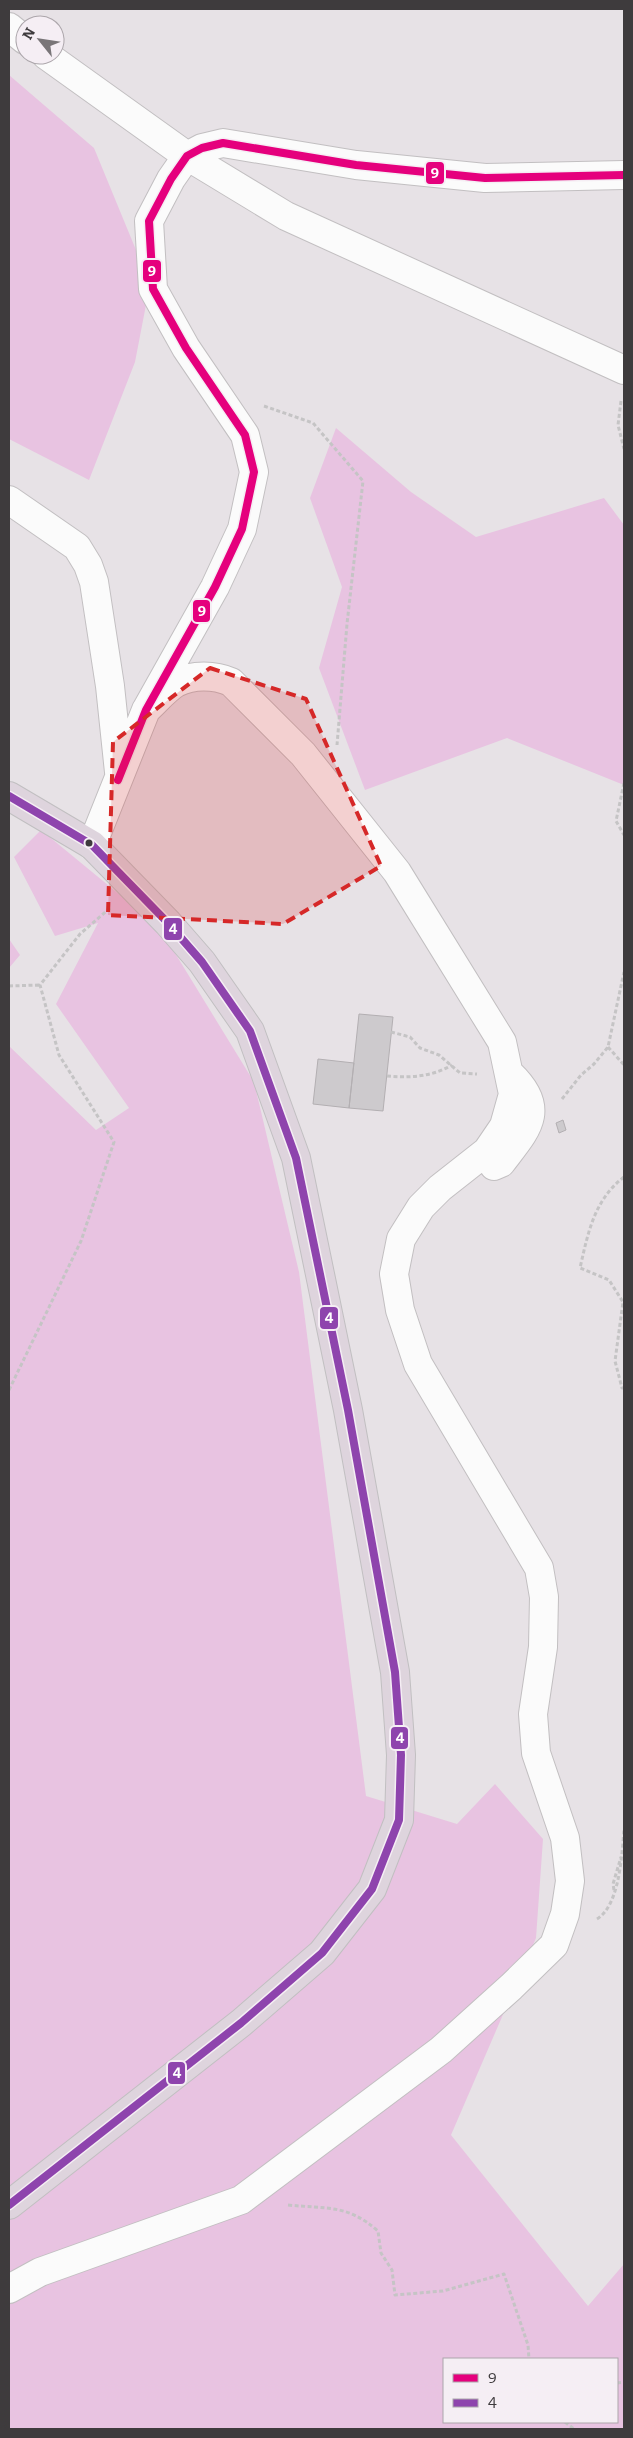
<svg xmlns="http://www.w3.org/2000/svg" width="633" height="2438" viewBox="0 0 633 2438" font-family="Bitter,serif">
<rect width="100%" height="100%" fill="#e7e2e6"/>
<path fill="#e8c3e1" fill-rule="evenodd" d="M9,75L94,148L150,284L135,362L89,480L9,439Z
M336,428L411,492L476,537L604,498L624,525V785L507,738L365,790L319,668L342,587L310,498Z
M41,830L159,927L254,1082L299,1272L366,1796L457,1824L495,1784L543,1839L536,1938L451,2135L588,2306L624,2264V2429H9V1046L96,1130L129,1108L56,1004L98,923L55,936L14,857ZM444,2359H617V2422H444Z
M9,939L20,955L9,968Z"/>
<path fill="#cdcacd" stroke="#b3afb2" d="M359,1014L393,1017L383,1111L349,1108Z
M318,1059L354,1063L349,1108L313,1104Z
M563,1120L566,1130L559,1133L556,1123Z"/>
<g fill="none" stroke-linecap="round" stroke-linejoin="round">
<defs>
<path id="minor" d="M9,27L25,40
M46,55L187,156L286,216L624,370
M9,500L77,547L88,565L94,582L110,686L119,772
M92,845L146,710L215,587L242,529L254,472L245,435L186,348L153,289L149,221L171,179L187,156L202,148L223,143L356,165L485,178L624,175
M494,1166L501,1163C526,1130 548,1110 510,1074
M9,2289L40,2272L241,2200L441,2050L511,1987L554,1945L565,1914L570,1881L565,1838L536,1753L533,1714L543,1647L544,1597L539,1568L418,1364L400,1310L394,1274L401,1239L421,1207L440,1188L487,1151L504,1126L513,1094L502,1042L397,872L303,754L231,682C215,675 193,674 176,683C166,689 155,702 146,710"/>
<path id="highway" d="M9,796L92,845L168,923L202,962L250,1031L296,1158L348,1410L395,1672L401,1755L399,1820L372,1889L322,1953L241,2023L9,2205"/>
</defs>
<use href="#minor" stroke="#c2bfc1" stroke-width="30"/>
<use href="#highway" stroke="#c1bfc1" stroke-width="30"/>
<path stroke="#c5c4c5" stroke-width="3" stroke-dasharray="4 2.5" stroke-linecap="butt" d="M621,401L618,425L624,449
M264,406L313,423L363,481L347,624L337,745
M624,783L616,821L624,835
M9,986L40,985
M391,1032L410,1037L420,1048L439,1055L460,1073L477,1074
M608,1047L624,1065
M387,1076C409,1078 432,1077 452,1065
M562,1099L581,1075L594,1064L608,1047L624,972
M624,1177C594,1200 588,1233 580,1268L609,1280L623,1302L615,1361L622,1388H624
M9,1390L81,1241L114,1142L59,1055L40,985L80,934L110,908
M614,1890L613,1884L621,1857
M597,1919C620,1905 622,1853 624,1829
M288,2205C327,2209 347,2204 378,2231L381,2253L392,2270L395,2295L443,2291L504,2274L528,2345L529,2359
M617,2383L624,2382
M565,2422L574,2429"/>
<use href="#minor" stroke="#fbfbfb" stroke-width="28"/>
<use href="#highway" stroke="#ded4dd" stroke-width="28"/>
<defs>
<path id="bus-1" d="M118,780L146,710L215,587L242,529L254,472L245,435L186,348L153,289L149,221L171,179L187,156L202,148L223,143L356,165L485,178L624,175"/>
<path id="bus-2" d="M9,796L92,845L168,923L202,962L250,1031L296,1158L348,1410L395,1672L401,1755L399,1820L372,1889L322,1953L241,2023L9,2205"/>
</defs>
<use href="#bus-1" stroke="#f5eef4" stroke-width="11"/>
<use href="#bus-2" stroke="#f5eef4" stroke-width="11"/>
<use href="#bus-1" stroke="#e5007d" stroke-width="8"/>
<use href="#bus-2" stroke="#8e44ad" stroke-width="8"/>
</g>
<path fill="#d62828" fill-opacity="0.2" stroke="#d62828" stroke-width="4" stroke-dasharray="10 6" stroke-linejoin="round" d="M210,668L306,699L381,866L283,924L108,915L113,742Z"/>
<circle fill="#3e3b3d" stroke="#f5eef4" stroke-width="2" cx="89" cy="843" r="4.5"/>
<g stroke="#f5eef4" stroke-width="2">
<rect x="425" y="161" width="20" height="24" rx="5" fill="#e5007d"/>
<rect x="142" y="259" width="20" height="24" rx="5" fill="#e5007d"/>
<rect x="192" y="599" width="19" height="24" rx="5" fill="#e5007d"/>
<rect x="163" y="917" width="20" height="24" rx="5" fill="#8e44ad"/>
<rect x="319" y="1306" width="20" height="24" rx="5" fill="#8e44ad"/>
<rect x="390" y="1726" width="19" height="24" rx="5" fill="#8e44ad"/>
<rect x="167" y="2061" width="19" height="24" rx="5" fill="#8e44ad"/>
</g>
<g font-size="14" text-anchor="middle" font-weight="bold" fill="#fff">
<text x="435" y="178">9</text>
<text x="152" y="276">9</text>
<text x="202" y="616">9</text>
<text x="173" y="934">4</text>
<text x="329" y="1323">4</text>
<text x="400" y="1743">4</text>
<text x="177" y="2078">4</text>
</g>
<rect width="633" height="2438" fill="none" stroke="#3e3b3d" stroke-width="20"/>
<rect x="443" y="2358" width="175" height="65" fill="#f5eef4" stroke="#aca6ab"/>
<rect x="453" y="2374" width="25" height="8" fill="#e5007d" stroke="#aca6ab"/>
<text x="488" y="2383" font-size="15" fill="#3e3b3d">9</text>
<rect x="453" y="2399" width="25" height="8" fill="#8e44ad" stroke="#aca6ab"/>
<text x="488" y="2408" font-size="15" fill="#3e3b3d">4</text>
<g transform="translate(40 40) rotate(300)"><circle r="24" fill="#f5eef4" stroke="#aca6ab"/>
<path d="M0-4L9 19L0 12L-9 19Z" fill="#797578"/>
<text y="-8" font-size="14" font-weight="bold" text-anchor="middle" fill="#3e3b3d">N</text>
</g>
</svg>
